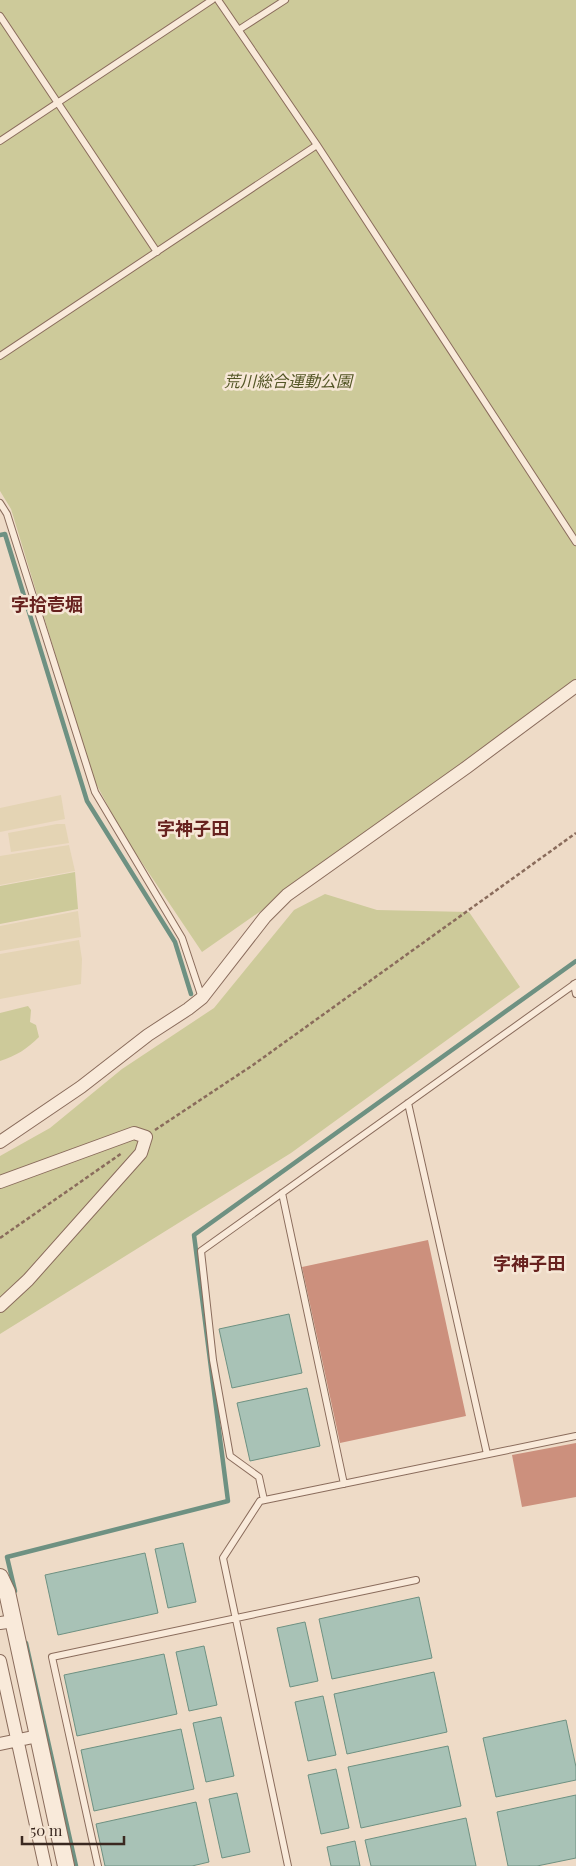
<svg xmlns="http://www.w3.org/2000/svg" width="576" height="1866" viewBox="0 0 576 1866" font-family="'Playfair Display','Noto Sans JP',serif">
<rect width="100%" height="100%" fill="#eedbc7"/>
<path fill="#e4d4b4" d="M61,795L65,819L0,832V808Z
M57,824H65L69,843L11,852L8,833Z
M69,845L75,871L0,885V856Z
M78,911L81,937L0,951V926Z
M79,940L82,959L81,984L0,999V954Z"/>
<path fill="#cdca9a" d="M0,0H576V691L202,952L124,836L93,778L11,509L0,491Z
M75,872L78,909L0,924V886Z
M325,894L377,910L469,912L520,987L291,1153L0,1334V1156L50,1128L122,1069L214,1008L294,910Z
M28,1006L31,1010L30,1022L36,1025L39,1037C27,1049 16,1056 0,1061V1013Z"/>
<path fill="#a8c2b6" stroke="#6e9182" d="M289,1314L302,1373L232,1388L219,1329Z
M307,1388L320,1446L250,1461L237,1403Z
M183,1543L196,1602L168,1608L155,1549Z
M145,1553L158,1613L58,1635L45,1575Z
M419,1597L432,1658L332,1679L319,1619Z
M305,1622L318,1681L290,1687L277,1628Z
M204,1646L217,1705L189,1711L176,1652Z
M164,1654L177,1714L77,1736L64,1675Z
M434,1672L447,1732L347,1754L334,1694Z
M323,1696L336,1755L308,1761L295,1702Z
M221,1717L234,1776L206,1782L193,1723Z
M566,1720L576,1767V1780L496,1797L483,1738Z
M181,1729L194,1789L94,1811L81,1750Z
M448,1746L461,1806L361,1828L348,1767Z
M336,1769L349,1828L321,1834L308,1775Z
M237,1793L250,1852L222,1858L209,1799Z
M576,1795V1858L537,1866H508L497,1812Z
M196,1802L209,1862L192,1866H105L96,1824Z
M466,1818L476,1866H371L365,1840Z
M355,1841L360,1866H331L327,1847Z"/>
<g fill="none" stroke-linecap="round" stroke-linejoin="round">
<path stroke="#6e9182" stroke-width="4.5" d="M0,535L5,534L87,801L175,942L191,994
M15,1591L7,1557L228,1501L194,1235L576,961
M26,1643L76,1866"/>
</g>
<path fill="#cc907d" d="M428,1240L466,1416L340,1443L302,1267Z
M576,1443V1497L522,1507L512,1455Z"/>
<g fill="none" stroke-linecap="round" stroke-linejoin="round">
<defs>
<path id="service" d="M218,0L317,145L576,542
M0,16L157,252
M240,29L285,0
M0,141L212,0
M0,356L317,145
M0,503L7,514L95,792L182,938L202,998
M574,984L576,994
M408,1103L487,1454
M282,1193L344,1484
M264,1500L259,1477L230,1456L213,1360L201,1251L576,983
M98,1866L52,1657L416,1580
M288,1866L223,1558L260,1501L576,1436"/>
<path id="minor" d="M0,1142L81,1087L148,1035L188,1009L202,998L265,917L287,895L467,767L576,686
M0,1182L134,1133L146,1137L141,1153L28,1280L0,1306
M0,1623L14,1621
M0,1661L45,1866
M0,1744L38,1736"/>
<path id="tertiary" d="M0,1577L7,1592L66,1866"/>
</defs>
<use href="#service" stroke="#8a6c5c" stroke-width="8"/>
<use href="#minor" stroke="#8a6c5c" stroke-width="14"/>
<use href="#tertiary" stroke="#8a6c5c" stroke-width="18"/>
<path stroke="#8a6c5c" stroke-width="2.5" stroke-dasharray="4 2.5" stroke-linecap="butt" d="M155,1130L253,1065L576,833
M0,1238L122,1153"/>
<use href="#service" stroke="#f9eada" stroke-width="6"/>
<use href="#minor" stroke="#f9eada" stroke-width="12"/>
<use href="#tertiary" stroke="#f9eada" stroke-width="16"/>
</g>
<g text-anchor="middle" stroke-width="5" stroke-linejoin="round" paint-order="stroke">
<g font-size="16" font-style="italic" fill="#535626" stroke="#f6e7d6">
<text x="288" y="387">荒川総合運動公園</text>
</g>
<g font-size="18" font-weight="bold" fill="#67221f" stroke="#f6e7d6">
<text x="47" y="611">字拾壱堀</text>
<text x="193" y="835">字神子田</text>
<text x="529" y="1270">字神子田</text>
</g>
</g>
<path d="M22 1836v8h102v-8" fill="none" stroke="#3a2820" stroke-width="2.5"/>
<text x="30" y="1836" font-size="15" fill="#3a2820" stroke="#f6e7d6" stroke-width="4" paint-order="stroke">50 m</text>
</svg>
